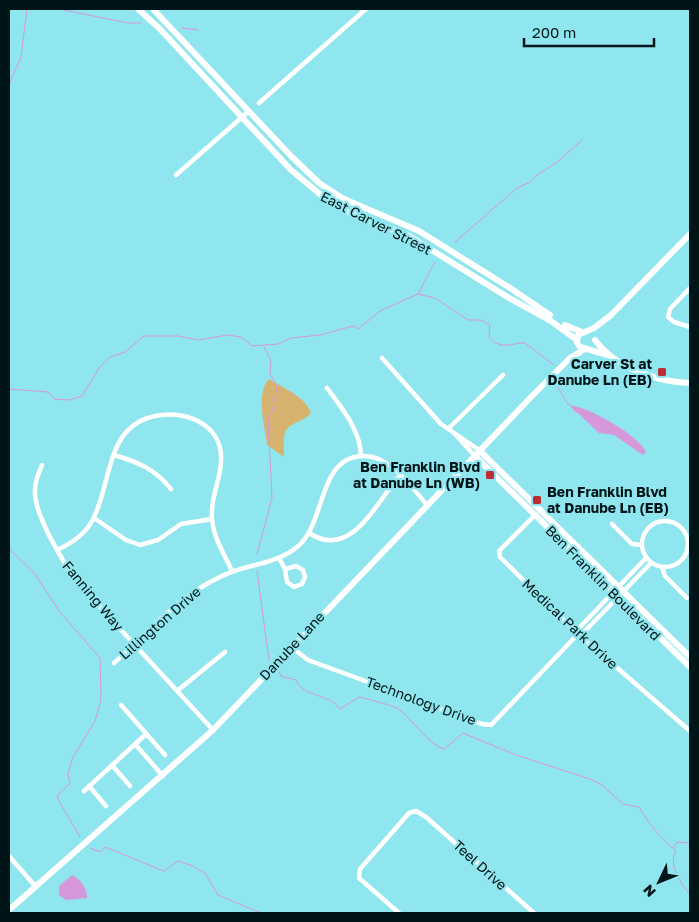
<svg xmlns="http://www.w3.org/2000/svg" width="699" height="922" viewBox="0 0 699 922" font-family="'Golos Text',sans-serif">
<rect width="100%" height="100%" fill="#90e6ee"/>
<path fill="#d6b46f" d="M269,379C283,388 305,396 311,413C305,421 289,423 285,432C283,439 284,450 284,457L267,445C265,426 255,394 269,379Z"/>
<path fill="#d697db" d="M570,405C590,408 637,434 646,452L643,455L614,435L599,433L579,414L574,411Z
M72,875C80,878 88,890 87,898L66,900L59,895V886Z"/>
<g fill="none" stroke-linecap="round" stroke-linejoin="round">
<path stroke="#d697db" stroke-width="1" d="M59,9L128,23H141
M182,28L198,30
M9,84L21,57L27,9
M455,242L517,188L530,182L537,175L556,163L582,140
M418,294L435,298L468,320H481L490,325L489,336C499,351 511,343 525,343L554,365
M556,384L567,403L570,405
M9,389L48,392L54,399L69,400L82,396L99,368L110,357L125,352L144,336H178L198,340L228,335L241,337L252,346L278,344L291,338L320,335L353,326L358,329L380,311L418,294L435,262
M9,549L35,574L59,611L100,658L101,700L95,721L72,759L68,774L70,783L58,795V799L80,837
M257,554L272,498L268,418L272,412L277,387L270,373L271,361L264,347
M257,571L269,660
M279,671L281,676L296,680C304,698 329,693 340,709L359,697C364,698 394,706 397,708C412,718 426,743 444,749L463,733L516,755L590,779L601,784L623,804L639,807C646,820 664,843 676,850C668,865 680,882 690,895
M674,847L677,842L690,843
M90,848L101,852L105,847L164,871L178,861L193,866L205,873L218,895L261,913"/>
<path stroke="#fff" stroke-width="4.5" d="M259,103L366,9
M176,175L249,111
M690,288L670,309L668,317L674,322L690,327
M382,358L441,424L479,450
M327,388C342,408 360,430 361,455
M448,429L503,375
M455,434L474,455
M114,455C138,462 155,469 171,489
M42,465C38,475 34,484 35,495C37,519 63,562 77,582L213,730
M536,514L499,551L500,557L578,634L690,731
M94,518L126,540L140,545L158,540L181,524L212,519
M642 544a23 23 0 1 1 46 0a23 23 0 1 1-46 0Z
M612,524L632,544L642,545
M309,533C352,561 376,501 400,476
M57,550C70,544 85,534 92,521C112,486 104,430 151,417C182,408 224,423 221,462C220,481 210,499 212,518C213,537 224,554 232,571
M279,558L285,569L287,582L294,587L302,584L305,577L303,570L296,566L285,569
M662,567L665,576L687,598
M578,634L580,627L646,558
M291,647L308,660L482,724L491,725L578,634L585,631L651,563
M114,663C147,633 179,596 220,577C244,564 276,565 297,547C326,525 317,458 362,456C389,454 411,486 426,504
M177,691L225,652
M121,705L165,755
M135,744L163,776
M112,765L130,786
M89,786L106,806
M84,791L146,734
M9,856L36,887
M399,913L359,878L360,869L409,813L416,811L426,817L534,913"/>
<path stroke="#fff" stroke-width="6" d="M138,9L160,29L291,170L327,200L353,214L409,236L509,298L551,321L577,340
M153,9L290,155L319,183L344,199L419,231L510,288L550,315
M565,325L582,332
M595,340C616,368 657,382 690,383
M611,356L580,347L577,343L578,335L594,328L611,315L690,234
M479,450L690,657
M474,455L690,667
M9,910L213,730L532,396L570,358L585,349"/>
</g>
<g fill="#bc2c33" stroke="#90e6ee" stroke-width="2">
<rect x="657" y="367" width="10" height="10" rx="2.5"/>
<rect x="485" y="470" width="10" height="10" rx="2.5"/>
<rect x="532" y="495" width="10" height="10" rx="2.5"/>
</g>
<g text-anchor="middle" stroke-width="4.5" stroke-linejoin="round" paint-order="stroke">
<g font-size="14" fill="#001518" stroke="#90e6ee">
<text transform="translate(376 223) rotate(27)" y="5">East Carver Street</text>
<text transform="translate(603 583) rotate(45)" y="5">Ben Franklin Boulevard</text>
<text transform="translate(93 596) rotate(50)" y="5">Fanning Way</text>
<text transform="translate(160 623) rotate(-41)" y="5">Lillington Drive</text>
<text transform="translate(570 624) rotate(43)" y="5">Medical Park Drive</text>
<text transform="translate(292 646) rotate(-47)" y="5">Danube Lane</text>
<text transform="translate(421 701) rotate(20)" y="5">Technology Drive</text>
<text transform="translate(480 865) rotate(42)" y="5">Teel Drive</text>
</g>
<g font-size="14" font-weight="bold" fill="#001518" stroke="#90e6ee" text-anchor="end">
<text x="652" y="369">Carver St at<tspan x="652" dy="16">Danube Ln (EB)</tspan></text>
<text x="480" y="472">Ben Franklin Blvd<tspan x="480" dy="16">at Danube Ln (WB)</tspan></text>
<text x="547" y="497" text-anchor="start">Ben Franklin Blvd<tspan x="547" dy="16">at Danube Ln (EB)</tspan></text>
</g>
</g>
<rect width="699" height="922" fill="none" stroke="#001518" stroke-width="20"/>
<g transform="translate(659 882) rotate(227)" stroke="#90e6ee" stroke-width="4" paint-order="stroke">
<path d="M0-4L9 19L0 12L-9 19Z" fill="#001518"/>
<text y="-8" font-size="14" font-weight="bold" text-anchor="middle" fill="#001518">N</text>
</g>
<path d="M524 38v8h130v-8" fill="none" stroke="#001518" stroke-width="2.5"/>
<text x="532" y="38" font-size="15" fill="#001518" stroke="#90e6ee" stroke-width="4" paint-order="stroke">200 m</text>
</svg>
